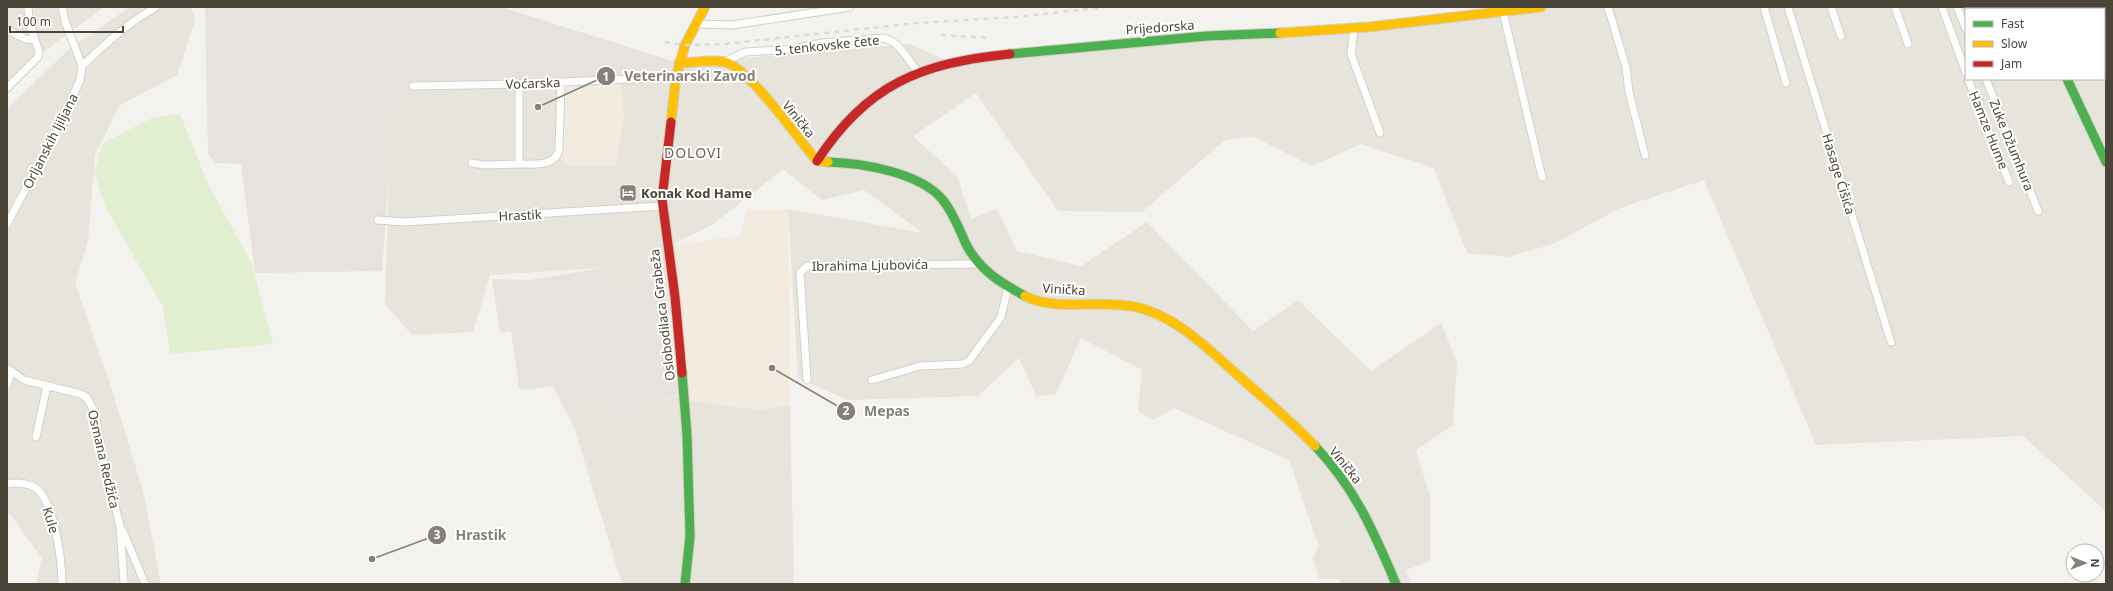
<svg xmlns="http://www.w3.org/2000/svg" width="2113" height="591" viewBox="0 0 2113 591" font-family="'Noto Sans',sans-serif">
<rect width="100%" height="100%" fill="#f4f2ee"/>
<path fill="#e7e4dc" fill-rule="evenodd" d="M7,7H104L46,50L7,95Z
M130,7H191L195,20L177,75L119,106L95,155L88,241L75,283L113,393L143,491L161,584H36L42,558L9,513L7,517V109L68,50Z
M1541,7H2106V511L2023,436L1816,445L1704,180L1620,208L1553,244L1508,257L1467,253L1434,168L1361,144L1312,166L1252,136L1224,141L1142,212L1058,211L976,93L913,136L957,176L971,219L997,209L1017,251L1081,266L1147,222L1253,331L1298,300L1371,371L1441,323L1457,362L1453,425L1416,450L1430,496V561L1406,570L1411,584H1340V579H1319L1313,557L1319,547L1289,460L1174,408L1153,420L1138,411L1142,370L1081,338L1056,394L1036,396L1019,358L978,396L848,400L798,378L788,209L923,233L864,190L822,200L783,169L712,225L667,247L666,277L610,282L601,268L490,275L473,332L412,335L385,304L391,106L413,86L910,44L950,62L1313,32ZM1966,9H2104V79H1966Z
M684,393L790,405L794,584H622L574,427L564,408L610,399L620,420L650,404Z"/>
<path fill="#f3ebdf" d="M621,80L624,116L616,166H569L557,158L561,82Z
M788,209L790,405L758,410L684,400L667,247L741,235L747,210Z"/>
<path fill="#e6e2de" d="M205,7H501L679,63L676,77L413,86L391,106L390,162L382,271L255,273L241,164L216,163L208,153Z
M601,268L610,282L666,277L678,394L650,404L620,420L610,399L564,408L553,386L523,390L519,387L511,331L500,333L492,279L530,280Z"/>
<path fill="#e1eecf" d="M180,114L208,184L252,264L273,344L170,354L163,307L106,208L94,173L103,143L152,118Z"/>
<g fill="none" stroke-linecap="round" stroke-linejoin="round">
<defs>
<path id="street" d="M1608,7L1626,67L1629,92L1645,155
M1764,7L1786,83
M1788,7L1891,342
M1831,7L1841,36
M1895,7L1908,44
M1942,7L1966,73
M1957,7L1966,29
M1503,12L1542,177
M696,24L732,25L850,7
M1354,28L1351,54L1380,133
M7,30L26,39L35,40L29,21L28,7
M724,62L745,52L793,49L822,43L883,38C900,41 907,60 918,72
M82,66C105,44 128,23 156,7
M1968,79L2009,182
M1986,79L2038,211
M519,84V164C533,164 554,167 559,151L561,82
M413,86L519,84L676,77
M7,88L38,57L39,52L35,40
M472,163L484,165L519,164
M378,220L404,222L662,206
M7,224L62,121L80,80L82,66L65,21L62,7
M7,368L24,380L81,394L87,398L95,413L102,455L120,526L124,584
M807,380L800,273L807,266L978,264
M872,380L920,366L962,364L969,361L1001,317L1008,287
M7,385L12,371
M36,437L47,386
M7,484C17,482 32,483 39,491C55,508 62,561 62,584
M123,531L145,584"/>
<path id="fast" d="M1010,54L1207,36L1280,33
M2067,79L2106,162
M828,162C861,163 919,172 942,199C953,212 959,229 966,244C979,270 1001,283 1025,296
M682,373L687,435L690,536L685,584
M1315,446C1355,488 1374,532 1396,584"/>
<path id="slow" d="M2033,7L2034,9
M1280,33L1369,27L1541,7
M679,63C693,63 711,59 725,62C749,68 799,140 817,161L828,162
M671,122L676,77L685,45L705,7
M1025,296C1055,312 1100,299 1136,307C1177,316 1210,351 1241,378C1266,400 1292,422 1315,446"/>
<path id="jam" d="M671,122L662,199L675,297L682,373
M817,161C867,84 921,63 1010,54"/>
</defs>
<use href="#street" stroke="#d2d0cb" stroke-width="9"/>
<use href="#fast" stroke="#d3cfc5" stroke-width="11"/>
<use href="#slow" stroke="#d3cfc5" stroke-width="11"/>
<use href="#jam" stroke="#d3cfc5" stroke-width="11"/>
<use href="#street" stroke="#fdfdfc" stroke-width="7"/>
<use href="#fast" stroke="#4caf50" stroke-width="9"/>
<use href="#slow" stroke="#ffc107" stroke-width="9"/>
<use href="#jam" stroke="#c62828" stroke-width="9"/>
<path stroke="#dbdbda" stroke-width="2.5" stroke-dasharray="5 5" stroke-linecap="butt" d="M941,35L990,38
M665,42L685,45L725,44L917,23L1016,17L1106,7"/>
</g>
<defs>
<symbol id="hotel-square" viewBox="-11 -11 22 22"><rect x="-9" y="-9" width="18" height="18" rx="4" fill="#868178" stroke="#fff"/><path d="M-6-4.5h1.5V1H6V5H4.5V3h-9V5H-6ZM-4 0a1.8 1.8 0 1 1 3.6 0ZM.5 0V-2.5h3Q6-2.5 6 0Z" fill="#fff"/></symbol>
</defs>
<g fill-rule="evenodd">
<use href="#hotel-square" x="618" y="183" width="20" height="20"/>
</g>
<g text-anchor="middle" stroke-width="4" stroke-linejoin="round" paint-order="stroke">
<g font-size="13" fill="#4b4439" stroke="#fff">
<text transform="translate(1160 27) rotate(-4)" y="5">Prijedorska</text>
<text transform="translate(827 45) rotate(-6)" y="5">5. tenkovske čete</text>
<text transform="translate(533 83) rotate(-2)" y="5">Voćarska</text>
<text transform="translate(799 119) rotate(51)" y="5">Vinička</text>
<text transform="translate(1989 130) rotate(68)" y="5">Hamze Hume</text>
<text transform="translate(50 141) rotate(-63)" y="5">Orljanskih ljiljana</text>
<text transform="translate(2012 145) rotate(68)" y="5">Zuke Džumhura</text>
<text transform="translate(1839 174) rotate(73)" y="5">Hasage Ćišića</text>
<text transform="translate(520 215) rotate(-3)" y="5">Hrastik</text>
<text transform="translate(870 265) rotate(-1)" y="5">Ibrahima Ljubovića</text>
<text transform="translate(1064 289) rotate(3)" y="5">Vinička</text>
<text transform="translate(662 315) rotate(-97)" y="5">Oslobodilaca Grabeža</text>
<text transform="translate(104 459) rotate(77)" y="5">Osmana Redžića</text>
<text transform="translate(1346 465) rotate(51)" y="5">Vinička</text>
<text transform="translate(51 520) rotate(73)" y="5">Kule</text>
</g>
<g font-size="13" font-weight="bold" fill="#4b4439" stroke="#fff" text-anchor="start">
<text x="641" y="198">Konak Kod Hame</text>
</g>
<g font-size="14" letter-spacing="1" fill="#6e6250" stroke="#fff">
<text x="693" y="158">DOLOVI</text>
</g>
</g>
<path fill="none" stroke="#868178" stroke-width="1.5" d="M538 107L606 76M772 368L846 411M372 559L437 535"/>
<g fill="#868178" stroke="#fff" stroke-width="1.5">
<circle cx="538" cy="107" r="4"/>
<circle cx="772" cy="368" r="4"/>
<circle cx="372" cy="559" r="4"/>
<circle cx="606" cy="76" r="10"/>
<circle cx="846" cy="411" r="10"/>
<circle cx="437" cy="535" r="10"/>
</g>
<g font-size="12" text-anchor="middle" font-weight="bold" fill="#fff">
<text x="606" y="81">1</text>
<text x="846" y="415">2</text>
<text x="437" y="539">3</text>
</g>
<g font-size="14" text-anchor="middle" font-weight="bold" fill="#868178" stroke="#fff" stroke-width="4" stroke-linejoin="round" paint-order="stroke">
<text x="690" y="81">Veterinarski Zavod</text>
<text x="887" y="416">Mepas</text>
<text x="481" y="540">Hrastik</text>
</g>
<rect width="2113" height="591" fill="none" stroke="#4b4439" stroke-width="16"/>
<rect x="1965" y="8" width="140" height="72" fill="#ffffff" stroke="#b7b4b0"/>
<rect x="1973" y="21" width="20" height="6" fill="#4caf50" stroke="#b7b4b0"/>
<text x="2001" y="28" font-size="12" fill="#4b4439">Fast</text>
<rect x="1973" y="41" width="20" height="6" fill="#ffc107" stroke="#b7b4b0"/>
<text x="2001" y="48" font-size="12" fill="#4b4439">Slow</text>
<rect x="1973" y="61" width="20" height="6" fill="#c62828" stroke="#b7b4b0"/>
<text x="2001" y="68" font-size="12" fill="#4b4439">Jam</text>
<g transform="translate(2085 563) rotate(90)"><circle r="19" fill="#ffffff" stroke="#b7b4b0"/>
<path d="M0-3L7 15L0 10L-7 15Z" fill="#868178"/>
<text y="-6" font-size="11" font-weight="bold" text-anchor="middle" fill="#4b4439">N</text>
</g>
<path d="M10 26v6h113v-6" fill="none" stroke="#4b4439" stroke-width="2"/>
<text x="16" y="26" font-size="12" fill="#4b4439" stroke="#ffffff" stroke-width="3" paint-order="stroke">100 m</text>
</svg>
